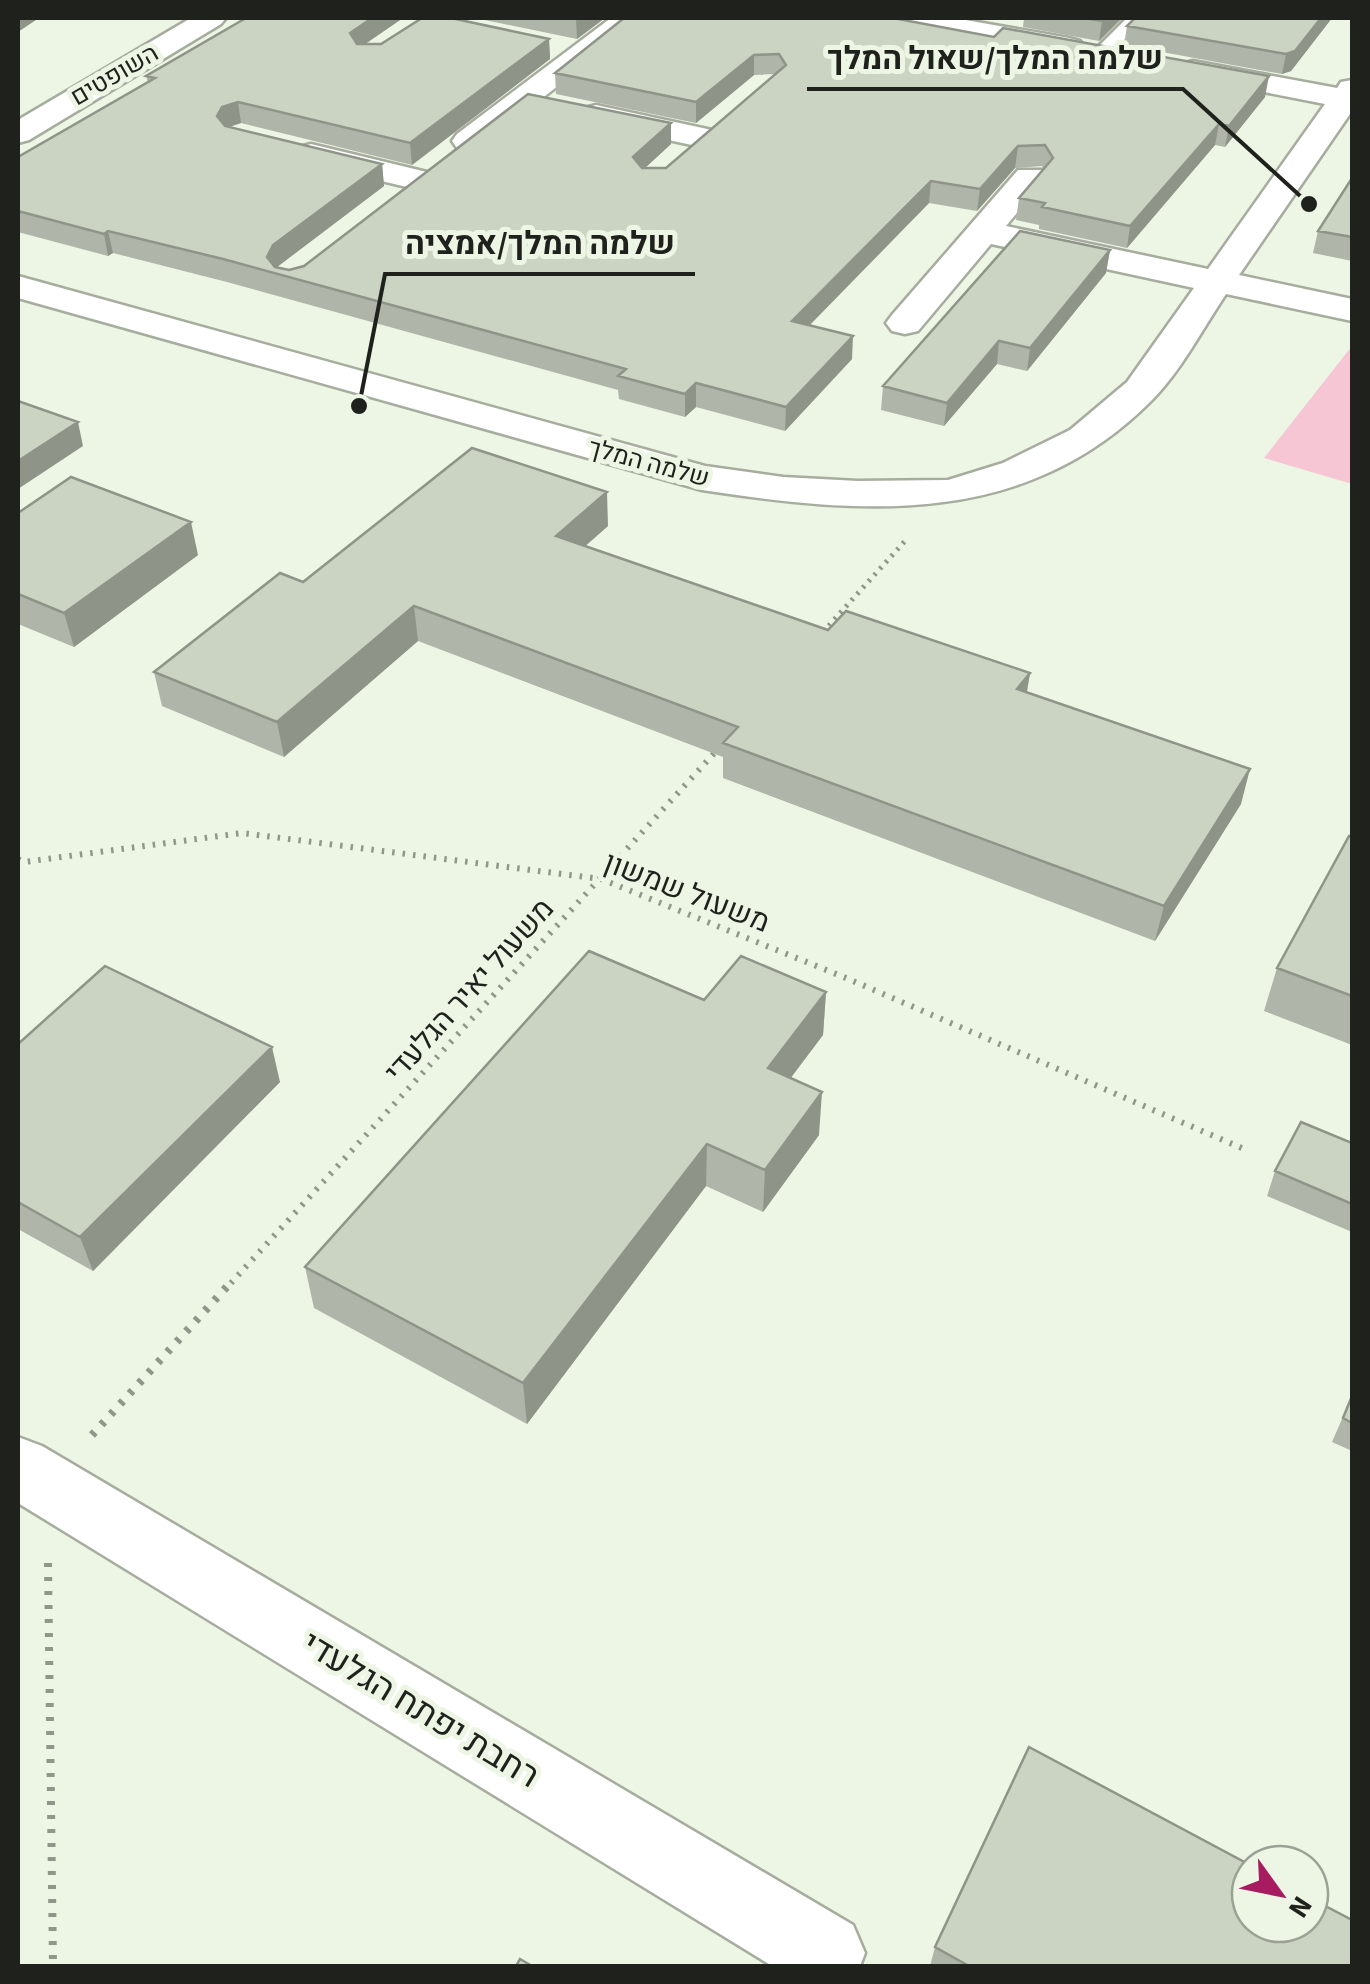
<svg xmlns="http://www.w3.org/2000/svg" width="1370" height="1984" viewBox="0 0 1370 1984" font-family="'Source Sans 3',Heebo,sans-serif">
<rect width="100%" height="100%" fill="#edf5e5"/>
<path fill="#f6c6d5" d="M1352,346V484L1264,458Z"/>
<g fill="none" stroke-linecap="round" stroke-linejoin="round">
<defs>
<path id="service" d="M1127,18H1145L1108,57H1096V49Z"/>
<path id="minor" d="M611,18H644L479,148H457L452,141L457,134Z
M893,18H954L1069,38L1080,41L1084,47L1080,53L1069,56L908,27L898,24Z
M1193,61L1337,88L1341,82L1352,80V111L1239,275L1352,299V321L1226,294C1203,328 1181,371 1152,400C1025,528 866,515 702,490L18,298V276L705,466L783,477L858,481L948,480L1003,463L1070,430L1127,382L1194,288L991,244L918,331L905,334L892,331L886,323L892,315L1018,170H1042L1047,177L1006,226L1208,269L1325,104L1182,76L1178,70L1182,64Z
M596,105L712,130L717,137L712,144L701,147L585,122L580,115L585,108Z
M311,144L431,173L436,180L431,187L419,190L299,161L295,154L299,147Z
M18,1437L42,1446L853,1925L865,1953L860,1966H772L18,1503Z"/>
<path id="tertiary" d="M191,18H226L221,24L29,140L18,143V120Z"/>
</defs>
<use href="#service" stroke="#a6ad9e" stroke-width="6"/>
<use href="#minor" stroke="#a6ad9e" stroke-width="5"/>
<use href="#tertiary" stroke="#a6ad9e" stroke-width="5"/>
<path stroke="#91968b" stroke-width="5" stroke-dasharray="2.5 6" stroke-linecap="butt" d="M823,632L905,541"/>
<path stroke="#91968b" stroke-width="6" stroke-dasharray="2.5 8" stroke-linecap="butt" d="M18,859L24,862L242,833L601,879L846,978L1244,1149
M231,1283L718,749"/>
<path stroke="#91968b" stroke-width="8" stroke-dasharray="4 10" stroke-linecap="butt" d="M92,1435L233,1280
M48,1563L53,1966"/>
<use href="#service" fill="#fff" fill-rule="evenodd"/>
<use href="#minor" fill="#fff" fill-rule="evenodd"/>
<use href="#tertiary" fill="#fff" fill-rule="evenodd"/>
</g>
<path fill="#afb5a8" d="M403,18L365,44L549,39L550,59L412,165L241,123L228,127L382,164L384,186L277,267L289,270L304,266L671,123V144L645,168H666L775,74L754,75L696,123L556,94L555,73L624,18L1265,97L1225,147L1215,145L1127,248L1039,229V225L1016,220L1019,198L1043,169L1042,166L1015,168L977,211L929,203L810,325L852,359L785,431L696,407L685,417L619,399L618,390L227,282L113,253L108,256L18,232V157L148,82L146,76Z
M475,18H605L577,39Z
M1024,18H1122L1099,41L1023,27Z
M1135,18H1332L1291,71L1282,74L1124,45L1127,26Z
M1352,178V261L1313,253L1318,231Z
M1110,250L1106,273L1027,371L997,364L944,426L881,410L883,386Z
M18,513L198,555L74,647L18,624Z
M608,526L585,546L828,630L1030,673L1027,692L1241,804L1155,941L723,778V757L418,641L284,757L162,706L154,672L303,582Z
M1352,837V1045L1264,1011L1277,968Z
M826,992L823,1035L790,1078L819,1135L763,1212L706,1186L527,1424L314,1308L305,1267L704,1000Z
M18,1044L280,1082L93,1271L18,1229Z
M1352,1143V1232L1267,1196L1275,1171Z
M1352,1396V1451L1332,1442Z
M935,1947L1352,1966H930Z"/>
<path fill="#8e9488" d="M18,18H39L18,32Z
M372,18H403L352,53L350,33Z
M578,18H605L577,39L576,19Z
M1105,18H1122L1099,41L1102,21Z
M1321,18H1332L1291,71L1282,74L1286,54Z
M549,39L550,59L412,165L410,143Z
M754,55V75L696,123V102Z
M1269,76L1265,97L1225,147L1229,126Z
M238,102L241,123L226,128L217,116L222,107Z
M671,123V144L633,179V157Z
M1219,124L1215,145L1127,248L1130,226Z
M1018,146L1015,168L977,211L980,189Z
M382,164L384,186L277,267L274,273L267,257L273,245Z
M931,181L929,203L791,344L792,321Z
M108,231L113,253L108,256L104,234Z
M1110,250L1106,273L1027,371L1030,348Z
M853,336L852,359L785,431L786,407Z
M999,341L997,364L944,426L947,403Z
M696,383V407L685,417V394Z
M78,422L83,446L18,489V461Z
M607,492L608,526L558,570L556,536Z
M191,522L198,555L74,647L64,613Z
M414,606L418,641L284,757L277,722Z
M1030,673L1024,708L1017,689Z
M1250,769L1241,804L1155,941L1164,906Z
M826,992L823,1035L766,1111L768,1068Z
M272,1047L280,1082L93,1271L80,1237Z
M822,1092L819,1135L763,1212L765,1170Z
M707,1144L706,1186L527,1424L523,1383Z"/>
<path fill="#cbd3c3" stroke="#8e9488" stroke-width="2.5" d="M246,18H372L350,33L357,44H381L422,18H451L549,39L410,143L238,102L222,107L217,116L225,126L382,164L273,245L267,257L275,267L289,270L304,266L528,94L671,123L633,157L642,168H666L786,65L779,54L754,55L696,102L555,73L624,18H893L994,37L1003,28L1269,76L1229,126L1219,124L1130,226L1042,207L1045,203L1019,198L1053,158L1045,145L1018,146L980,189L931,181L792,321L853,336L786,407L696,383L685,394L618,376L626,369L223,259L108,231L104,234L18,211V157L155,78L146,76Z
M1082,18H1105L1102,21Z
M1135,18H1321L1295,51L1286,54L1127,26Z
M1352,178V237L1318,231Z
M1020,231L1110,250L1030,348L999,341L947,403L883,386Z
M18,401L78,422L18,461Z
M472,448L607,492L556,536L828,630L846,611L1030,673L1017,689L1250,769L1164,906L723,743L738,727L414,606L277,722L154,672L280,573L303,582Z
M71,477L191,522L64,613L18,594V513Z
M1349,836L1352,837V996L1277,968Z
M589,951L704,1000L741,956L826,992L768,1068L822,1092L765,1170L707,1144L523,1383L305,1267Z
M105,966L272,1047L80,1237L18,1202V1044Z
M1301,1122L1352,1143V1204L1275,1171Z
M1352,1396V1423L1343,1418Z
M1029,1747L1250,1865V1924H1310V1898L1352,1920V1966H969L935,1947Z
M520,1959L532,1966H516Z"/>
<g text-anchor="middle" stroke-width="10" stroke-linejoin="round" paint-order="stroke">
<g font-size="25" fill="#1f221c" stroke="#edf5e5">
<text transform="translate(114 74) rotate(-30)" y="9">השופטים</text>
<text transform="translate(649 462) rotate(15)" y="9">שלמה המלך</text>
</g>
<g font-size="30" fill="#1f221c" stroke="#edf5e5">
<text transform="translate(687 892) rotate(21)" y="10">משעול שמשון</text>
<text transform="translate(469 990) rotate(-48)" y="10">משעול יאיר הגלעדי</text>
</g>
<g font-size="35" fill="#1f221c" stroke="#edf5e5">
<text transform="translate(421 1709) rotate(31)" y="12">רחבת יפתח הגלעדי</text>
</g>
</g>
<path fill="none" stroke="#1f221c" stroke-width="4" d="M1309 204L1183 89H807M359 406L385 274H695"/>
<g fill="#1f221c" stroke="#edf5e5" stroke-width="4">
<circle cx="1309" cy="204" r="10"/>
<circle cx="359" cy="406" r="10"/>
</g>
<g font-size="32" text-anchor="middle" font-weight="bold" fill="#1f221c" stroke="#edf5e5" stroke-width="10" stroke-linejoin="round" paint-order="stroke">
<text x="995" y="69">שלמה המלך/שאול המלך</text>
<text x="540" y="254">שלמה המלך/אמציה</text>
</g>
<rect width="1370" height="1984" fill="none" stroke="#1f221c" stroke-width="40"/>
<g transform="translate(1280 1894) rotate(123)"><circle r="48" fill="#edf5e5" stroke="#9ba195" stroke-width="2.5"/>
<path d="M0-8L18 38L0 25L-18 38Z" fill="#a71c60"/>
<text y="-15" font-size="28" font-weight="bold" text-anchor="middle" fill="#1f221c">N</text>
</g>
</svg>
